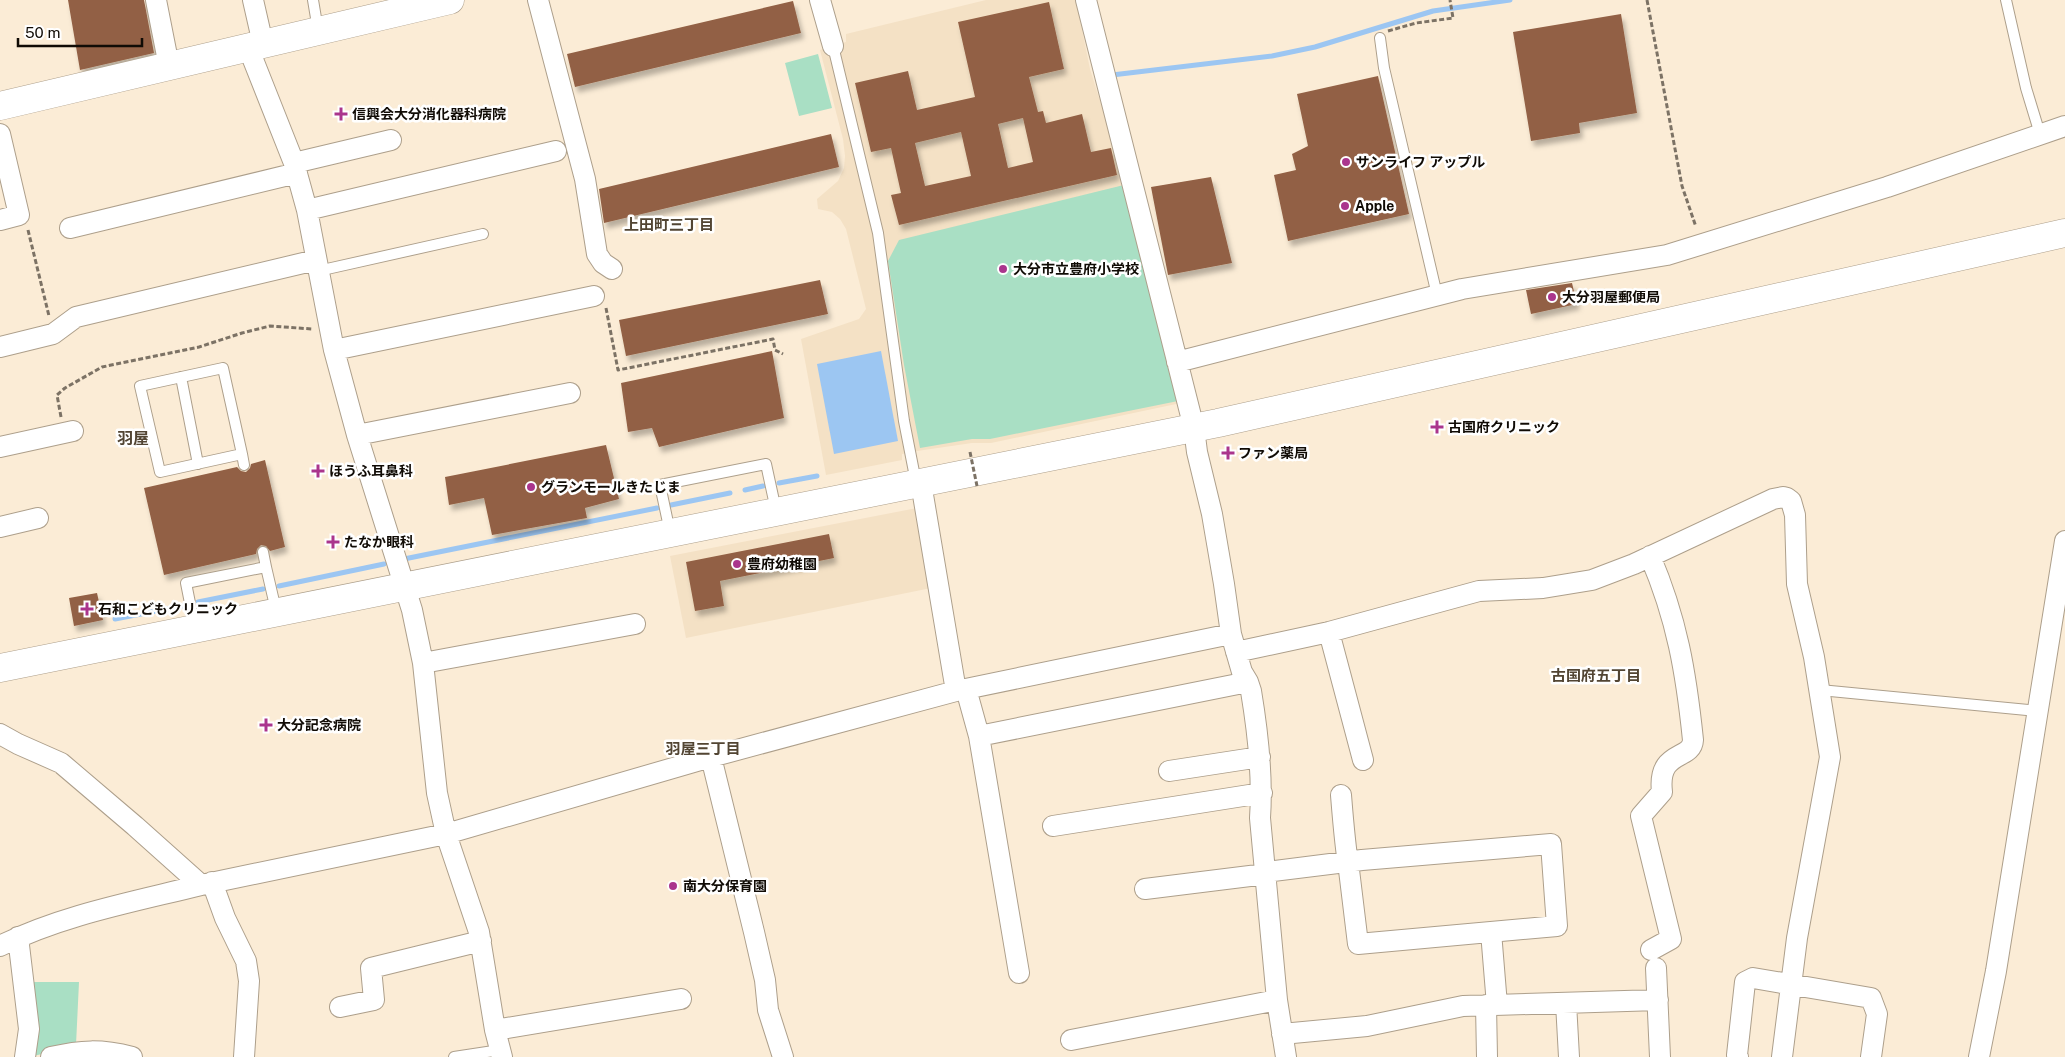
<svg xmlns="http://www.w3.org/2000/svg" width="2065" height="1057" viewBox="0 0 2065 1057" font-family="'Public Sans','Noto Sans JP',sans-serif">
<defs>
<filter id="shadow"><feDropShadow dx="3" dy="5.5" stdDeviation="2.5" flood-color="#0004"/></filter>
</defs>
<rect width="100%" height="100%" fill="#fbecd6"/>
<path fill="#f4e1c5" d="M986,0H1076L1090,69L1099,98L1118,131L1181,403L991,443H972L917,451L902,454V460L826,475L801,339L859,319L866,309L846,229L840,219L832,212L818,209L817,199L838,181L844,168L845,156L843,139L820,50L846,42V34Z
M917,508L931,588L686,638L670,556Z"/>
<path fill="#a9dfc4" d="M818,54L832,108L799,116L785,63Z
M1128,184L1178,401L990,439H972L920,448L904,365L888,261L899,240Z
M32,982H79L76,1045L30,1057Z"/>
<path fill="#9cc6f2" d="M881,351L898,441L834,454L817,364Z"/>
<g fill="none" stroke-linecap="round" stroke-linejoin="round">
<path stroke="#9cc6f2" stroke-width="5" d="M1112,75L1272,56L1315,47L1433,11L1510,0
M779,483L817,476
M745,490L763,486
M671,505L730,493
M404,559L657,508
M279,586L384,564
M198,602L263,589
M115,619L182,606"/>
</g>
<path fill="#926044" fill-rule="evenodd" filter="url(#shadow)" d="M68,0H144L154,53L80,70Z
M793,1L801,33L575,87L567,54Z
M1049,2L1064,69L1029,77L1038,112L1043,111L1046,123L1082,114L1091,152L1111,148L1117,175L899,225L891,195L901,193L891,148L871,152L855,83L908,71L917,110L975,97L958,22ZM1023,118L1033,162L1008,168L998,124ZM961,132L971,176L925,186L915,143Z
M1621,14L1637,113L1579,123L1580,133L1531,141L1513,32Z
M1378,76L1409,214L1288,241L1274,175L1296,170L1292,154L1308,146L1297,94Z
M831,134L839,167L604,223L599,189Z
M1211,177L1232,263L1168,275L1151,187Z
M820,280L828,314L626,356L619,320Z
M1572,283L1577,304L1531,314L1526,290Z
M772,351L784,418L659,447L652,428L628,432L621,383Z
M606,445L619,499L585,508L587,518L492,535L484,498L449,505L445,477Z
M265,460L285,547L270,551L266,546L261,545L257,549L256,554L164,575L144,488L237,467L241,471L246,472L250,468L251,464Z
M829,534L834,558L720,581L724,606L695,611L686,562Z
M97,593L103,620L74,626L69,598Z"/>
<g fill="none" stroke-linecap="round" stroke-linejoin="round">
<defs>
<path id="lane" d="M313,0L318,30
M2006,0L2026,88L2040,134
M1380,38L1384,68L1437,295
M833,46L878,233L904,421L916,482
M318,271L483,234
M181,377L198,464
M242,454L160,472L140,386L223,368L242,454L244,465
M670,532L660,485L766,464L776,510
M263,552L266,567
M195,628L186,583L266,567L276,610
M1820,690L2038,711
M454,1057L500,1050"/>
<path id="street" d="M156,0L169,66
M253,0L263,44
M538,0L585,179L597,254L603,263L612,269
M820,0L833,46
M1086,0L1194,428L1197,452L1212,514L1224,584L1231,634L1242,672L1248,682L1251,691C1258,733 1263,775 1260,818L1277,1000L1286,1057
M248,47L294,163L307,210L334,350L357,435L412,610L423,663L437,793L446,834L479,932L495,1030L502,1057
M0,134L19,215L0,220
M294,163L391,140
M307,210L556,151
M70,228L297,173
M0,347L53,334L76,317L316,260
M334,350L594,296
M1177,362L1462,289L1667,255L1887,187L2065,126
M357,435L570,393
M0,447L73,431
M921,483L956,691
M0,527L38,518
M1650,556C1677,619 1686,672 1693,740C1692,761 1657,749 1662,792L1641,816L1671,939L1651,950
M1329,632L1363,760
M1236,652L1329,632L1479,591L1543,588L1592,580L1634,564L1773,499L1783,497L1787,498L1791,501L1795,515L1797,584L1814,657L1830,757L1797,938L1782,1057
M423,663L635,624
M966,689L979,736L1019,973
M0,734L18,744L61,763L135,826L201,885L446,834L711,757L956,691L1231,634
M979,736L1248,682
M711,757L754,932L765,980L768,1010L783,1057
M1169,771L1260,757
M1053,826L1262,793
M1266,872L1362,860L1551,844L1557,926L1358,944L1349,870C1345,846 1343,820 1341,795
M212,882L225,918L246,961L249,981L244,1057
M1145,889L1266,874
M1491,932L1497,1005
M18,937L29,1029L25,1057
M0,946C62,915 133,902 201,885
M1656,968L1660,1057
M1566,1003L1569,1057
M1486,1005L1487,1057
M340,1007L374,1000L371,968L481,941
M495,1030L681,999
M1282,1034L1367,1026L1463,1006L1658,1000
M1071,1040L1277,1000
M51,1057C81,1050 101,1049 132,1057
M1738,1057L1737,1055L1745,982L1753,978L1871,998L1877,1014L1871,1057
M1979,1057L1996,971L2065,541"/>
<path id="secondary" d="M0,106L450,0
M0,668L1218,423L2065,233"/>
</defs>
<use href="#lane" stroke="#ad9f8b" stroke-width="12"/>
<use href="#street" stroke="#ad9f8b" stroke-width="22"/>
<use href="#secondary" stroke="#ad9f8b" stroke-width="29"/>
<path stroke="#7c7265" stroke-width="3" stroke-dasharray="5 2.5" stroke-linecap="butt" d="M1647,0L1682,186L1696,227
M1388,31L1416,23L1453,18L1450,0
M28,230L49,316
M606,308L618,370L773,339L775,350L783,354
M61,417L57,395L65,388L102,367L199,347L242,333L270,326L312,329"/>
<use href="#lane" stroke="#fff" stroke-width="10"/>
<use href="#street" stroke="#fff" stroke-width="20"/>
<use href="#secondary" stroke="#fff" stroke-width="28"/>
<path stroke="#7c7265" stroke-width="3" stroke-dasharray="5 2.5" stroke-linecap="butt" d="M970,452L977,486"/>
</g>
<g fill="#aa358d" stroke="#fff" stroke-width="2">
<path d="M338.5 106.5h5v5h5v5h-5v5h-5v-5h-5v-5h5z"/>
<circle cx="1346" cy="162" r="5"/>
<circle cx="1345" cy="206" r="5"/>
<circle cx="1003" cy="269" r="5"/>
<circle cx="1552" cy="297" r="5"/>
<path d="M1434.5 419.5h5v5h5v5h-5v5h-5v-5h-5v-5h5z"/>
<path d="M1225.5 445.5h5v5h5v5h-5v5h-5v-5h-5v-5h5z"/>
<path d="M315.5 463.5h5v5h5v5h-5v5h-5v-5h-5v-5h5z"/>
<circle cx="531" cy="487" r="5"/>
<path d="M330.5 534.5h5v5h5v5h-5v5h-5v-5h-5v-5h5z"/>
<circle cx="737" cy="564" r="5"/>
<path d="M84.5 601.5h5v5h5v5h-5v5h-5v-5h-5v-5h5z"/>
<path d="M263.5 717.5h5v5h5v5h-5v5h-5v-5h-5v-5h5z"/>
<circle cx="673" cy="886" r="5"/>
</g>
<g text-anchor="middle" stroke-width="5" stroke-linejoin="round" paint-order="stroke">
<g font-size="14" font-weight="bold" fill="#100b05" stroke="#fff" text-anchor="start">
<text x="352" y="119">信興会大分消化器科病院</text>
<text x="1356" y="167">サンライフ アップル</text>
<text x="1355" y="211">Apple</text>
<text x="1013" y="274">大分市立豊府小学校</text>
<text x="1562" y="302">大分羽屋郵便局</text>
<text x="1448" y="432">古国府クリニック</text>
<text x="1238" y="458">ファン薬局</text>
<text x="329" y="476">ほうふ耳鼻科</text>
<text x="541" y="492">グランモールきたじま</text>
<text x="344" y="547">たなか眼科</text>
<text x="747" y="569">豊府幼稚園</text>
<text x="98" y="614">石和こどもクリニック</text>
<text x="277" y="730">大分記念病院</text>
<text x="683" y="891">南大分保育園</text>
</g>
<g font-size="15" font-weight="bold" fill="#524533" stroke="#fff">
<text x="669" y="230">上田町三丁目</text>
<text x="1596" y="681">古国府五丁目</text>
<text x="703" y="754">羽屋三丁目</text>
</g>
<g font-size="16" font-weight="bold" fill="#524533" stroke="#fff">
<text x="133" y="444">羽屋</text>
</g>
</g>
<path d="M18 38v8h124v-8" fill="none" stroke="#100b05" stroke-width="2.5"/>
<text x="25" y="38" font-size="15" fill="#100b05" stroke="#ffffff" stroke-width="4" paint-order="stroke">50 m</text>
</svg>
